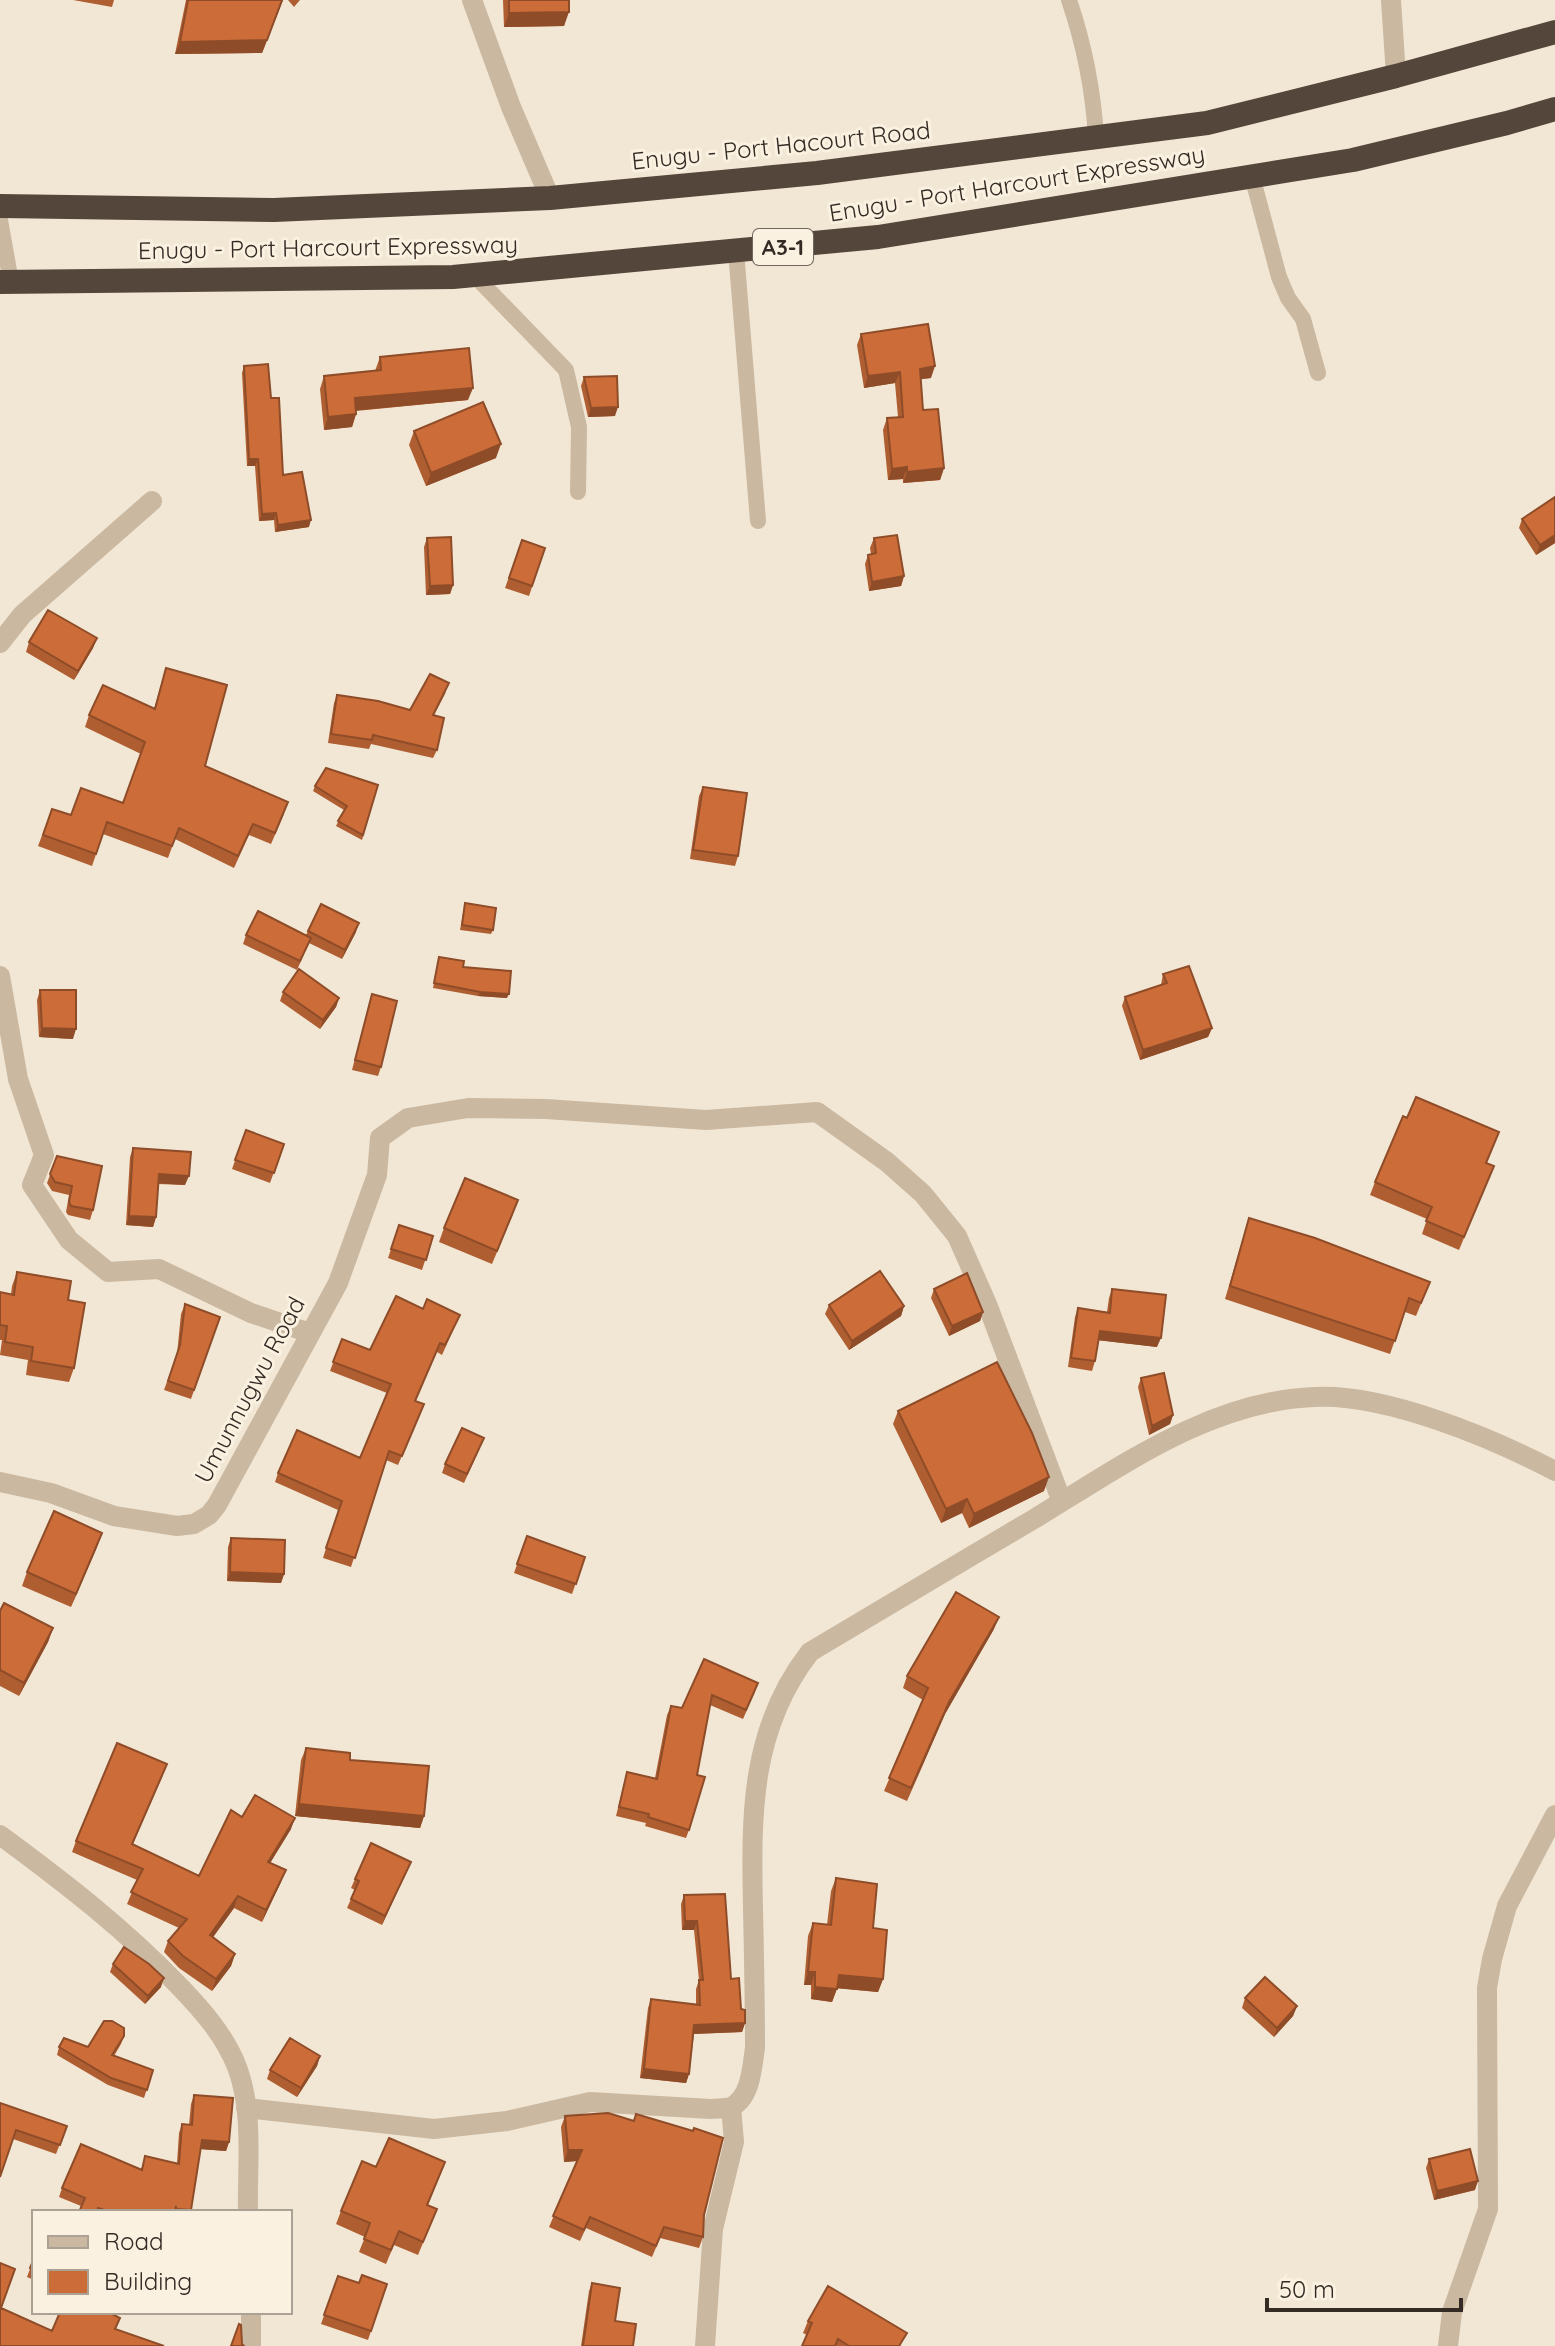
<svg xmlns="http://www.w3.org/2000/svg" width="1555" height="2346" viewBox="0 0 1555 2346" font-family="Quicksand,sans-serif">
<rect width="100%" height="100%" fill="#f2e7d5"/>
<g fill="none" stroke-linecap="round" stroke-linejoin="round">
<path stroke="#cab8a1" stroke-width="16" d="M1069,0C1085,47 1093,88 1096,137
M1252,176L1279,277L1288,298L1303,319L1318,373
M0,220L11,282
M736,251L758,521
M474,275L566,370L579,427L578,492"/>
<path stroke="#cab8a1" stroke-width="20" d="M472,0L511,107L550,198
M1391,0L1396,76
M0,643L22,615L152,501
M0,976L18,1079L44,1155L32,1185L69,1240L108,1272L159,1269L251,1313L310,1333
M0,1482L51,1493L114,1516L177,1526L194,1524L209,1515L217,1505L338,1283L377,1175L380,1138L408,1118L468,1108L546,1109L706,1120L817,1112L887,1162L923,1194L957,1236L987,1304L1062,1502
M0,1835C64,1882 126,1930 181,1988C203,2011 225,2036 237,2067C254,2112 247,2165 248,2212
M246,2108L434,2129L507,2121L590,2102L711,2109C717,2108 725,2109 731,2107C751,2098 752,2067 755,2048C755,2002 754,1955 753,1908C751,1815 750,1729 810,1652C884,1608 959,1563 1034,1519C1120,1467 1210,1401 1314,1397C1385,1393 1492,1438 1555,1471
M251,2312V2346
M705,2346L713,2229L734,2142L731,2107
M1448,2346L1452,2312L1488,2209L1487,1988L1492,1959L1507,1906L1555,1815"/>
<path stroke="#55463b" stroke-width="24" d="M0,206L274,210L550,198L817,173L1207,123L1396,76L1555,32
M0,282L453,277L878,237L1353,160L1507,123L1555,109"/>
</g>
<path fill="#af5e31" d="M73,0H114L112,7Z
M186,0H283L262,53L175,54Z
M288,0H300L294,7Z
M503,0H569L564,26L504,27Z
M861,334L931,378L920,379L923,410L944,468L940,480L903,483V479L888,480L883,430L887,418L898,417L895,383L864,388L857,345Z
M380,357L468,400L356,411V414L352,427L324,430L320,389L324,376L375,371Z
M244,366L271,398L283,475L309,527L275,532L274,520L259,521L255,466H247L242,373Z
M584,377L615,416L588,417L581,386Z
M414,431L496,458L426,486L409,445Z
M1522,519L1555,543L1536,555L1519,528Z
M427,538L453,585L450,594L426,595L424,547Z
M874,538L904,576L901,586L869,591L865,564L868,555L871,554L870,548Z
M522,540L545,548L529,596L505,588Z
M97,638L93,648L74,680L26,652L29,642Z
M166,668L205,766L284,814L271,844L249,835L234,868L175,839L168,858L103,834L92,866L38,846L52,809L71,815L123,803L141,754L85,727L89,715L154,709Z
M446,692L434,715L437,750L433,758L371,744L369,749L328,743L334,703L337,695L410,710Z
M378,785L362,840L336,826L344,810L313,791L315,786Z
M703,787L738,856L735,866L690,859L699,796Z
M465,903L493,930L491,934L460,930Z
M308,931L356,932L342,959L309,943L297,970L243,944L246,935H306Z
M439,957L463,967L507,998L478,996L433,988Z
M1163,974L1212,1028L1208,1037L1140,1060L1122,1006L1125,997L1161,985Z
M40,990L73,1039L39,1037L37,1000Z
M283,992L339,998L336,1007L320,1029L280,1001Z
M372,994L381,1067L378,1076L352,1070Z
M246,1130L284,1144L270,1183L232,1169Z
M1494,1145L1486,1163L1494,1166L1459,1250L1422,1234L1427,1219L1370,1195L1375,1182Z
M133,1148L185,1185L158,1184L156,1217L153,1227L126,1225L130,1157Z
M57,1156L93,1210L90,1220L68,1215L66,1212L69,1195L52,1191L47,1183Z
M513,1214L492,1264L439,1242L444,1228Z
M1249,1218L1430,1282L1416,1316L1405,1312L1390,1354L1225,1299Z
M399,1225L433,1236L422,1270L388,1258Z
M17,1272L68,1300L74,1368L69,1382L26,1375L28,1360L0,1355L2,1340H0V1292L11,1294L12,1286Z
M934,1289L983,1312L980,1321L949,1336L931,1298Z
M1112,1289L1157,1347L1098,1340L1095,1361L1092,1371L1068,1367L1075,1317L1078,1308L1107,1312L1109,1298Z
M185,1304L220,1317L191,1399L164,1390L177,1354L181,1314Z
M829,1305L904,1306L901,1316L849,1350L825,1314Z
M423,1309L460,1315L442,1355L437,1352L415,1401L420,1414L398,1465L386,1460L351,1567L323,1558L338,1510L275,1482L278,1473L360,1458L387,1393L330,1371L342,1339L370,1350Z
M1141,1378L1173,1415L1170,1424L1149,1435L1138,1387Z
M898,1411L1044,1491L969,1528L962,1513L941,1523L893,1424Z
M480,1448L464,1483L442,1473L445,1464Z
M527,1536L585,1557L572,1594L514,1573Z
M231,1538L284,1574L281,1583L227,1581L228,1547Z
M97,1547L71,1607L22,1586L27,1572Z
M0,1611L53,1628L48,1642L19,1696L0,1686Z
M994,1629L945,1714L907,1801L884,1791L923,1700L903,1688L907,1676Z
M704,1659L755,1692L743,1719L710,1705L697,1775L689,1830L686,1838L645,1826L646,1823L616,1816L627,1772L655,1778L667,1715L671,1706L682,1708Z
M306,1748L350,1760L424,1816L420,1828L295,1816L301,1760Z
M163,1775L133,1844L199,1876L242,1817L291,1829L270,1863L281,1882L262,1922L234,1908L213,1937L235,1954L231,1966L212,1991L179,1968L164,1952L168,1941L179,1928L127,1904L137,1880L72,1852L76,1841Z
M411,1862L382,1925L347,1908L355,1890L351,1888L355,1879Z
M836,1878L873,1928L883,1979L878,1992L837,1988L832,2002L811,1999V1985H804L808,1936L813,1923L827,1925L831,1891Z
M684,1895L731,1979L745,2023L742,2032L694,2034L689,2074L686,2083L640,2078L648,2008L651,1999L696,2004V1989L699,1980L694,1930H682L681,1904Z
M113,1964L161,1987L145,2004L110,1972Z
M1245,1998L1297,2006L1293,2016L1274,2037L1242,2008Z
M124,2036L121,2044L114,2056L153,2070L144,2098L108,2085L57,2055L59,2047H88Z
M320,2056L317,2066L297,2097L267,2079L270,2070Z
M194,2095L229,2142L226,2151L201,2149L190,2212H79L81,2206L59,2197L62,2188L141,2170L145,2156L177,2163L179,2133L182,2124L189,2125L191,2104Z
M0,2103L67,2126L56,2154L13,2139Z
M565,2116L704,2215L703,2237L699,2248L660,2238L652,2257L586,2228L580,2241L549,2227L577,2161L564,2162L561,2127Z
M1429,2159L1475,2190L1434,2200L1426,2168Z
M445,2162L428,2205L437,2209L418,2255L394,2245L386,2264L359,2252L365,2237L336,2224L341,2211L376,2167Z
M34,2258V2280L27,2277Z
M338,2276L359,2283L387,2284L368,2340L321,2324Z
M592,2283L615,2321L633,2346H581L589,2291Z
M808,2321L902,2346H802L807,2335L803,2333Z"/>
<path fill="#8f4c28" d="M283,0L262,53L175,54L180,42Z
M569,12L564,26L504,27L509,13Z
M935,366L931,378L915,380L920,369Z
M900,372L895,383L864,388L868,376Z
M473,388L468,400L350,411L355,398Z
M618,407L615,416L588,417L591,408Z
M356,414L352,427L324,430L328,417Z
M501,444L496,458L426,486L431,473Z
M249,459H258L255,466H247Z
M907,467L903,479L888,480L892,469Z
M944,468L940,480L903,483L907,472Z
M276,513L274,520L259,521L262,514Z
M311,520L309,527L275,532L278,525Z
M1555,535V543L1536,555L1540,545Z
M904,576L901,586L869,591L872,582Z
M453,585L450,594L426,595L430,586Z
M97,638L93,648L74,680L78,671Z
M359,923L356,932L342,959L345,950Z
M480,992L509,994L507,998L478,996Z
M339,998L336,1007L320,1029L323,1020Z
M42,1028L76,1029L73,1039L39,1037Z
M1212,1028L1208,1037L1140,1060L1143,1050Z
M159,1174L189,1176L185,1185L155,1183Z
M129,1216L156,1217L153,1227L126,1225Z
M904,1306L901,1316L849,1350L852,1341Z
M983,1312L980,1321L949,1336L952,1326Z
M1100,1331L1161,1338L1157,1347L1096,1340Z
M1173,1415L1170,1424L1149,1435L1152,1426Z
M1049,1477L1044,1491L969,1528L974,1514Z
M967,1499L962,1513L941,1523L946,1509Z
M102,1533L97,1547L71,1607L76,1594Z
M230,1572L284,1574L281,1583L227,1581Z
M999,1617L994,1629L945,1714L907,1801L949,1702Z
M53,1628L48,1642L19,1696L24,1683Z
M299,1804L424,1816L420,1828L295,1816Z
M295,1818L291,1829L264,1873L268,1862Z
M411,1862L407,1871L382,1925L385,1916Z
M286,1870L281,1882L262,1922L266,1910Z
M238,1896L234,1908L206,1947L210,1935Z
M685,1921H697L694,1930H682Z
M235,1954L231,1966L212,1991L216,1979Z
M808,1972H815L811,1985H804Z
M839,1975L883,1979L878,1992L834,1988Z
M164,1978L161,1987L145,2004L148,1996Z
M815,1987L837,1989L832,2002L811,1999Z
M1297,2006L1293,2016L1274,2037L1277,2028Z
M745,2023L742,2032L691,2034L694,2025Z
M320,2056L317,2066L297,2097L301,2088Z
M644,2069L689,2074L686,2083L640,2078Z
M202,2140L229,2142L226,2151L199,2149Z
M568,2150H582L578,2161L564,2162Z
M1478,2181L1475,2190L1434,2200L1437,2191Z
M176,2209L191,2210L190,2212H175Z"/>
<path fill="#cc6d39" stroke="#8f4c28" stroke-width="2" d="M188,0H282L267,40L180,42Z
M509,0H569V12L509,13Z
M928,324L935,366L920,369L923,410L938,409L944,468L907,472V467L892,469L887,418L903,417L900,372L868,376L861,334Z
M469,348L473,388L355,398L356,414L328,417L324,376L381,370L380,357Z
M268,364L271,398H279L283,475L302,472L311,520L278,525L276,513L262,514L258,459H249L244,366Z
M617,376L618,407L591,408L584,377Z
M483,402L501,444L431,473L414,431Z
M1555,497V535L1540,545L1522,519Z
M897,535L904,576L872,582L868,555L876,553L874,538Z
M451,537L453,585L430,586L427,538Z
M522,540L545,548L532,586L509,578Z
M48,610L97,638L78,671L29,642Z
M166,668L227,685L205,766L288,802L275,833L253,824L238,856L179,828L172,846L107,822L96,854L43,835L52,809L71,815L81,788L123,803L145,742L89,715L103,685L155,709Z
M430,674L449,683L433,715L444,718L437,750L373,735L372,740L331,734L337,695L378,701L410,710Z
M326,768L378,785L363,835L338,821L347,806L315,786Z
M703,787L747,793L738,856L693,850Z
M465,903L496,908L493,930L462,925Z
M321,904L359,923L345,950L308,931Z
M258,911L311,938L300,961L246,935Z
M439,957L464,961L463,967L511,971L509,994L480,992L434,983Z
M1189,966L1212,1028L1143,1050L1125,997L1167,983L1163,974Z
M299,969L339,998L323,1020L283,992Z
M40,990H76V1029L42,1028Z
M372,994L397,1001L381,1067L355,1060Z
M1416,1097L1499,1132L1486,1163L1494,1166L1464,1237L1426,1221L1432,1207L1375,1182L1403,1116L1407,1118Z
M246,1130L284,1144L274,1173L235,1160Z
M133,1148L191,1152L189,1176L159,1174L156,1217L129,1216Z
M57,1156L102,1166L93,1210L71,1206L69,1202L72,1186L55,1182L50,1174Z
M465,1178L518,1200L497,1251L444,1228Z
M1249,1218L1315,1238L1430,1282L1421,1303L1409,1298L1395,1341L1230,1286Z
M399,1225L433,1236L426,1260L391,1249Z
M880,1271L904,1306L852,1341L829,1305Z
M17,1272L71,1281L68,1300L85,1303L74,1368L31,1361L33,1347L5,1342L7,1326L0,1325V1292L14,1295Z
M967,1273L983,1312L952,1326L934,1289Z
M1112,1289L1166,1295L1161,1338L1100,1331L1095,1361L1071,1358L1078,1308L1110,1313Z
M396,1296L423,1309L427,1299L460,1315L445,1345L440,1343L415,1401L424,1404L402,1456L389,1451L355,1558L326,1548L342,1501L278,1473L297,1430L360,1458L391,1384L333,1362L342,1339L370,1350Z
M185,1304L220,1317L194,1390L168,1381L180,1345Z
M997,1362L1032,1433L1049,1477L974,1514L967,1499L946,1509L898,1411Z
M1164,1373L1173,1415L1152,1426L1141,1378Z
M462,1428L484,1438L467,1474L445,1464Z
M54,1511L102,1533L76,1594L27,1572Z
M527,1536L585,1557L576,1584L517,1564Z
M231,1538L285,1540L284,1574L230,1572Z
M956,1592L999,1617L949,1702L911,1788L889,1778L928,1688L907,1676Z
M4,1603L53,1628L24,1683L0,1670V1611Z
M704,1659L758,1683L746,1710L712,1695L697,1775L705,1777L689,1830L648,1817L649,1814L619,1807L627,1772L657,1779L671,1706L682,1708Z
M117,1743L167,1764L132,1844L199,1876L231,1810L242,1817L255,1795L295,1818L268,1862L286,1870L266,1910L238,1896L210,1935L235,1954L216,1979L183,1956L168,1941L187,1919L131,1892L143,1869L76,1841Z
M306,1748L350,1753V1760L429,1766L424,1816L299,1804Z
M371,1843L411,1862L385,1916L351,1899L359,1881L355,1879Z
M836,1878L877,1884L873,1928L887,1930L883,1979L839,1975L837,1989L815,1987V1972H808L813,1923L831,1925Z
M725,1894L731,1979L739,1978L741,2009L745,2010V2023L694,2025L689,2074L644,2069L651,1999L700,2005L699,1980H703L697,1921H685L684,1895Z
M124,1947L149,1964L164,1978L148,1996L113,1964Z
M1265,1977L1297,2006L1277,2028L1245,1998Z
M104,2021H112L124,2028V2036L112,2055L153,2070L147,2090L111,2078L59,2047L64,2038L88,2047Z
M290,2038L320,2056L301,2088L270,2070Z
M194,2095L233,2098L229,2142L202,2140L191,2210L176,2209V2206L175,2212H112L98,2208L97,2212H79L85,2198L62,2188L81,2144L142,2170L145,2156L179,2164L182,2124L192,2125Z
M0,2103L67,2126L60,2145L16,2130L0,2177Z
M608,2113L634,2121L636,2114L693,2131L694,2128L723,2138L704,2215L703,2237L664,2227L656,2246L590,2217L584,2230L553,2216L582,2150H568L565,2116Z
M389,2138L445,2162L427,2205L437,2209L423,2242L399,2231L391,2250L364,2239L370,2223L341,2211L362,2161L376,2167Z
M1470,2149L1478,2181L1437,2191L1429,2159Z
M34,2258V2270L30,2268Z
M0,2263L15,2269L1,2308L52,2331L60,2312H108L120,2318L115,2329L164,2346H0Z
M362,2275L387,2284L371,2331L324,2315L338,2276L359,2283Z
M592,2283L620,2288L615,2321L636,2324L633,2346H583Z
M828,2286L907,2333L899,2346H849L838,2339L835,2346H802L812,2323L808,2321Z
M239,2324L241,2325L242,2344L244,2346H231Z"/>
<g text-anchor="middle" stroke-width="6" stroke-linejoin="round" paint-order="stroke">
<rect fill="#faf1e1" stroke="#6f665d" stroke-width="2" x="753" y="229" width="60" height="36" rx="6"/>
<g font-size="22" font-weight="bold" fill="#342b24">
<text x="783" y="255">A3-1</text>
</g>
<g font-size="24" fill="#342b24" stroke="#faf1e1">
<text transform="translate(781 146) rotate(-6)" y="8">Enugu - Port Hacourt Road</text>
<text transform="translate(1017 184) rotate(-9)" y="8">Enugu - Port Harcourt Expressway</text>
<text transform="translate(328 248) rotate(-1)" y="8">Enugu - Port Harcourt Expressway</text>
<text transform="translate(250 1390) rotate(-62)" y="8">Umunnugwu Road</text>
</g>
</g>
<rect x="32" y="2210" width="260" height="104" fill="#faf1e1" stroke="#aba295" stroke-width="2"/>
<rect x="48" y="2236" width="40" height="12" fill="#cab8a1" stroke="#aba295" stroke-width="2"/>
<text x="104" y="2250" font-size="24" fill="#342b24">Road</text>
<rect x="48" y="2270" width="40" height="24" fill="#cc6d39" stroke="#aba295" stroke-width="2"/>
<text x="104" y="2290" font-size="24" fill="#342b24">Building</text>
<path d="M1267 2298v12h194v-12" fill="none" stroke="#342b24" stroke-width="4"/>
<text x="1279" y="2298" font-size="24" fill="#342b24" stroke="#faf1e1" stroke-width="6" paint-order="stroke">50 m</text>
</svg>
